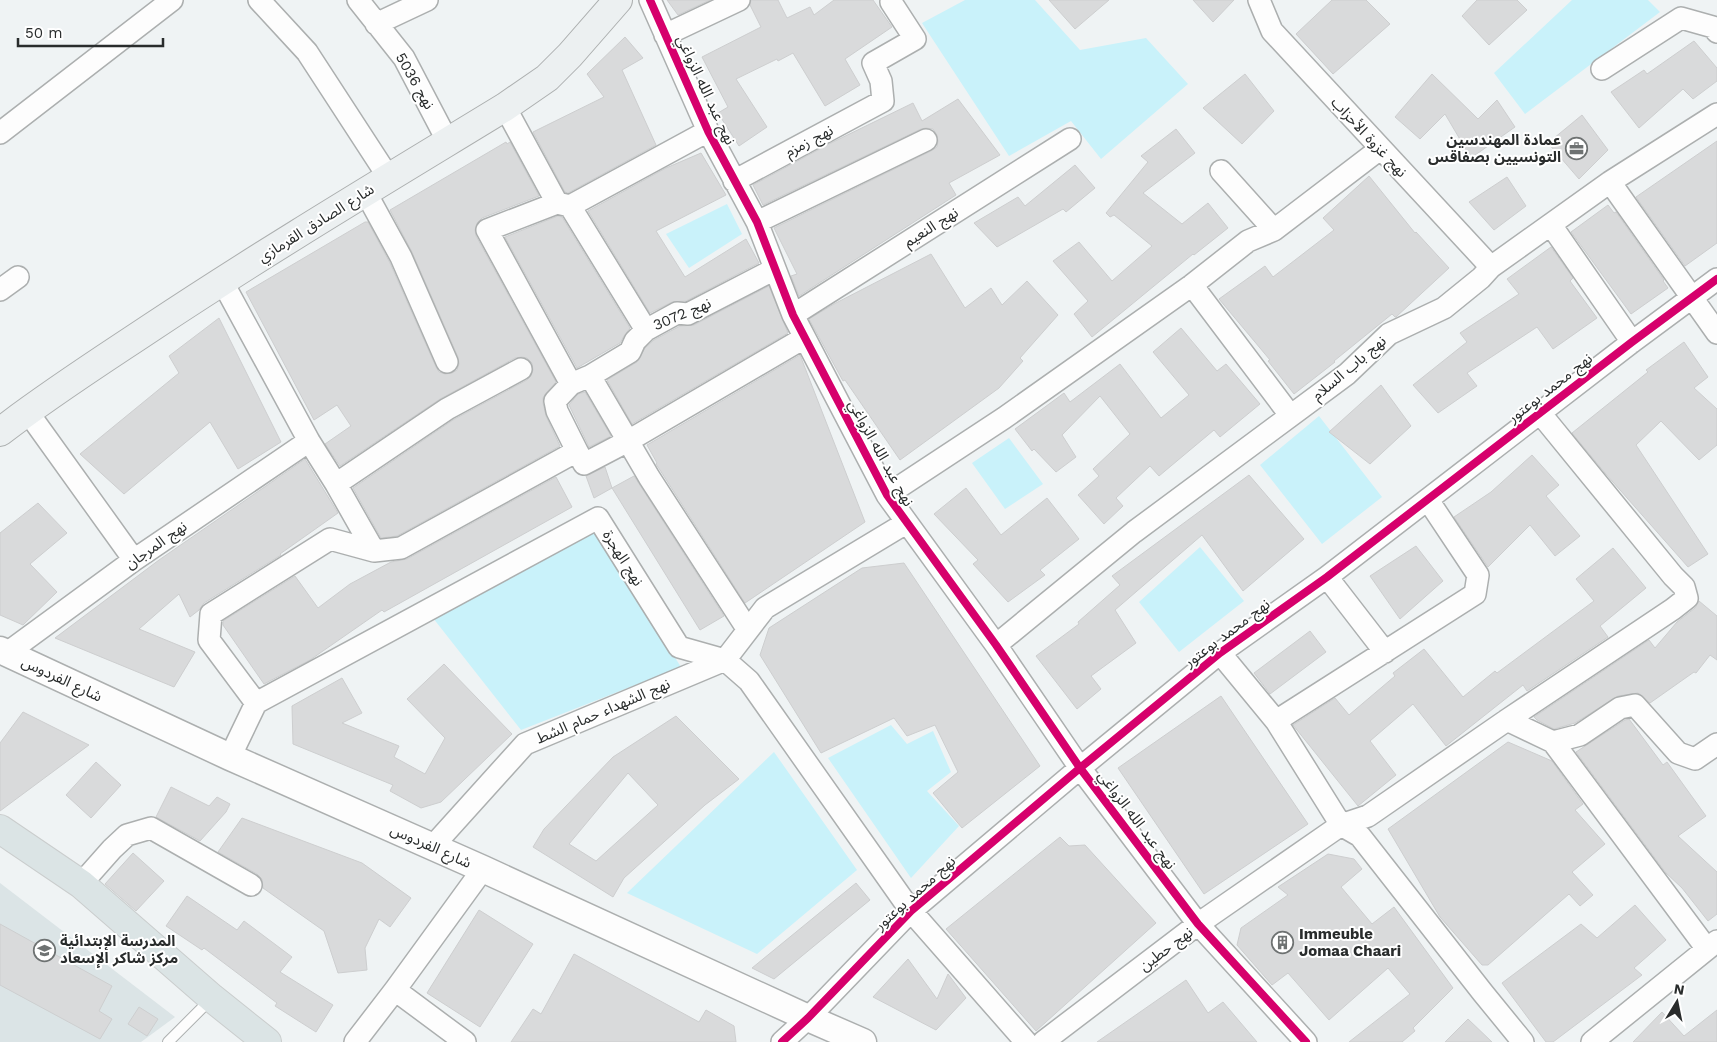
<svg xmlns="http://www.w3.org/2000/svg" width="1717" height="1042" viewBox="0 0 1717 1042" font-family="'Work Sans','Noto Sans Arabic',sans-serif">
<rect width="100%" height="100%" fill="#eff3f4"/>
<path fill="#dbe4e6" d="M0,883L175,1017L141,1042H0Z"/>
<path fill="#c9f2fa" d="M965,0H1035L1080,50L1146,38L1188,84L1101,159L1071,121L1009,156L922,23Z
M1572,0H1648L1660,12L1525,114L1494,73Z
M727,204L742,234L689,268L666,234Z
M1319,416L1382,497L1322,544L1260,465Z
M1009,438L1043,484L1005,509L972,463Z
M594,530L681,667L521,730L433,618Z
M1200,547L1244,601L1179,652L1139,602Z
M891,725L907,744L933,731L951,772L927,791L959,826L911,878L828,758Z
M774,752L857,870L757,954L627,893Z"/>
<path fill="#d9dadb" stroke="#cdcecf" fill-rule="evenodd" d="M667,0H710L678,15Z
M751,0H778L787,18L810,7L814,15L834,0H873L892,27L845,59L860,85L825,106L793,53L778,61L777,59L736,79L767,127L739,146L718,113L728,107L702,57L761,27L750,5Z
M1049,0H1109L1075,29Z
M1193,0H1234L1213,22Z
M1332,0H1366L1390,24L1333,74L1296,34Z
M1477,0H1517L1527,10L1489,45L1462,16Z
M625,37L643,58L622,70L656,145L568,193L565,192L533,132L604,97L587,74Z
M1694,41L1717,68V81L1693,99L1683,89L1639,128L1611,92L1644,70L1647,74Z
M1245,74L1274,111L1242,144L1203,108Z
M1432,74L1478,119L1497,100L1515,127L1471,158L1445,114L1420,139L1395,117Z
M958,99L1000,155L949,183L956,195L799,296L791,276L797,274L774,228L931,151L937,147L938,141L937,135L933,129L926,128L921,129L763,205L753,185L831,143L913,103L922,121Z
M1582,115L1608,150L1579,179L1548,143Z
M1176,129L1195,153L1143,193L1182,224L1208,203L1228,228L1194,255L1193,254L1092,337L1074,314L1088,301L1053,261L1079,242L1112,281L1152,246L1114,215L1110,217L1106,213L1148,162L1141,156Z
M1717,141V243L1685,266L1636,197Z
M506,142L507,144L510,142L539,196L482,218L477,223L475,230L476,236L556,382L546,393L543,398V403L546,416L560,446L397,536L381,538L353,488L453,420L527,380L531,376L533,370L532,363L527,358L522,357L515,358L440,399L340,466L325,444L351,426L337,405L314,420L246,292L365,222H368L390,263L436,367L439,372L445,374L452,373L457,370L459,364L458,357L412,252L390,210Z
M701,153L726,195L656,231L685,277L746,239L759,263L686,301L672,302L650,313L588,211L666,168Z
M1075,165L1095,188L1066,212L1063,209L997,247L974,223L1018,197L1025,206Z
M1369,176L1415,233L1416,232L1449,268L1396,317H1395L1392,314L1334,361L1335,362L1294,394L1268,361L1270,360L1219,299L1265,266L1273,277L1334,230L1323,218Z
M1507,177L1526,206L1494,230L1469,202Z
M1608,205L1614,213L1616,212L1664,280L1663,281L1668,288L1631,314L1571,232Z
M558,216L562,217L630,328L624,336L620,343L577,368L505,237Z
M1551,247L1573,278L1570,281L1597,318L1553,349L1537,327L1467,373L1477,386L1438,413L1413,385L1467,342L1460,333L1519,294L1507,279Z
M931,254L965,308L991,288L1002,305L1027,281L1058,315L1020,358L1023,361L999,388L900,460L845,380L843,381L809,319L834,304Z
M769,286L788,333L632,424L607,380L637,362L645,348L654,340L680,326L694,325Z
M219,318L281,442L238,469L210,422L124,494L80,454L179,373L169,356Z
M1181,328L1217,371L1226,364L1260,404L1220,437L1214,430L1159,476L1150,466L1116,498L1123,506L1104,524L1078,495L1099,476L1093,469L1130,434L1100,396L1062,435L1076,457L1056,472L1034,449L1032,451L1015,429L1064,393L1070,402L1120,364L1161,418L1189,395L1153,352Z
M1684,342L1708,377L1694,388L1717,409V445L1699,460L1661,421L1636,445L1708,554L1688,567L1605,473L1572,433L1648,372L1646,370Z
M800,355L865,522L745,603L660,470L656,464L657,463L647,445Z
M1381,385L1411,426L1370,464L1329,432Z
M585,392L611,436L589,447L569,405L578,394Z
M1532,455L1559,485L1546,496L1580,536L1555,556L1530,525L1488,567L1454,517L1491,492Z
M305,459L338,513L280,554L281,555L204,603L199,610L190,617L179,594L139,629L195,652L174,687L55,638L159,560Z
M605,467L612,488L594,498L586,476Z
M1249,475L1304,539L1243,591L1202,535L1115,610L1136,643L1091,676L1101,689L1077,709L1036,656L1079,624L1078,622L1120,585L1112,576Z
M634,476L724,616L700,630L612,488Z
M556,477L572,507L384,612L382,610L310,660L264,684L223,625V621L295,576L318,608L350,584L391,562L407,559Z
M966,488L1001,535L1047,498L1079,539L1040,570L1045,575L1008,602L973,564L978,560L934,514Z
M38,503L67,533L30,564L57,592L23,625L0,615V533Z
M1416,546L1443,581L1400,619L1370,576Z
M1613,548L1646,588L1600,626L1608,637L1527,691L1523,685L1446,746L1413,704L1370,741L1396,775L1358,806L1293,725L1335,698L1349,715L1395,676L1393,673L1424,649L1463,697L1495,671L1497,673L1594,601L1576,579Z
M904,563L1040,766L962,828L933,793L958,772L935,725L907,736L894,718L821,753L760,655L769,628L862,568Z
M1699,601L1717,616V660L1710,655L1696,673L1694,672L1650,703L1638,693L1618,696L1575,723L1554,729L1537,720L1534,717L1649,640L1655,648L1677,622L1695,608Z
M1310,631L1326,652L1270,694L1254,673Z
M444,664L512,734L441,802L421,808L390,791L393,785L293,744L292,706L342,678L362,713L342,723L399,746L394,757L425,774L445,738L407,699Z
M1221,696L1308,824L1204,894L1118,768Z
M23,712L89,745L0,811V743Z
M676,716L739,779L705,805L624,878L613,897L533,847L544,829L613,757ZM628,773L658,805L596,861L569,844Z
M1629,719L1663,765L1667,762L1706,816L1678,836L1717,872V914L1708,921L1682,888L1666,873L1576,752L1625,720Z
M1508,742L1552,761L1583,804L1575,810L1605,844L1572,872L1593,895L1580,906L1569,894L1488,965H1482L1440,917L1388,829Z
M96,762L121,785L91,818L66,795Z
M171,787L209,806L217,797L230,804L226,812L200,841L156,817Z
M242,818L362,863L411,898L390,927L379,919L365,948L367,970L338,973L324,931L263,888L262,879L257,874L218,852Z
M1060,837L1069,846L1085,845L1156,923L1036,1031L946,929Z
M133,853L164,881L136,911L105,884Z
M1328,854L1354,859L1362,869L1341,887L1372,924L1394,907L1453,988L1413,1028L1415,1031L1402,1042H1349L1410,994L1388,968L1329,1020L1288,973L1272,985L1237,945L1241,928L1288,895L1278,887Z
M856,883L870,900L774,979L752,968Z
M187,896L237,930L244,921L292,957L280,972L333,1005L316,1032L275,1006L277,1003L204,948L202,950L166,926Z
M1635,905L1666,940L1634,968L1642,975L1553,1042H1546L1502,983L1581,924L1597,938Z
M479,910L533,944L480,1027L427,993Z
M0,924L112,986L99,1011L112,1019L100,1039L0,985Z
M574,954L699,1022L706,1010L734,1026L736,1042H511L533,1009L541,1014Z
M908,959L937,999L948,974L966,998L936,1030L873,997Z
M1186,980L1208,1013L1223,1002L1257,1042H1097Z
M139,1007L158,1019L147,1036L128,1024Z
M1717,1010V1042H1633L1662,1012L1684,1036Z
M1468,1019L1492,1042H1445Z"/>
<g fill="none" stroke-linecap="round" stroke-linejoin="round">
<defs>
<path id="service" d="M168,1042L212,998"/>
<path id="minor" d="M259,0L307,52L389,178
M358,0L404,58L448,142
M650,0L708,131L757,222L793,315L887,495L996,645L1080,768L1198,924L1306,1042
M1259,0L1272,31L1491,267
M376,24L427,0
M665,35L739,0
M1602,69L1681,18L1713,27L1717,32
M505,107L557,203L570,206L708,131
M0,133L172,0
M1221,171L1274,230
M734,181L883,101L881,81L873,63L915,39L891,2
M1610,182L1717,333
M366,193L401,257L447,362
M557,203L487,230L571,384
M570,206L646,330
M757,222L926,140
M1551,225L1632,342
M222,281L309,441L336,484L374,551
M1192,285L1290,415
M0,290L18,277
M793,315L1070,139
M590,376L649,477L748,630
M27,411L134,560
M577,451L584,464L628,441L804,338
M336,484L447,409L521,369
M887,495L1004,418L1192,285L1248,241L1274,230L1380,149
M1327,577L1385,652
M996,645L1134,532L1347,374L1389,334L1444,308L1481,278L1491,267L1610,182L1717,114
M7,653L134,560L309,441
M1220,653L1276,721L1341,825L1360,836L1483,993L1523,1042
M256,703L209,640L211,614L330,539L374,551L401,548L577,451L557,411L555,401L571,384L590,376L630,352L635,341L646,330L677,313L688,314L775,269
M1507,720L1553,742L1707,949
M1276,721L1475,594L1478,575L1428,500
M1553,742L1580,735L1620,708L1635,705L1678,753L1695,759L1717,744
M230,757L256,703L598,518L679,647L725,660L749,681L911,911L1026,1042
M433,846L525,744L725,660L765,608L906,523
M81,884L112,849L127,835L151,828L251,885
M395,990L465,1042
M355,1042L395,990L483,869
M782,1042L808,1018L911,911L1080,768L1220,653L1327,577L1632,342L1717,279
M1043,1042L1198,924L1341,825L1368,816L1507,720L1673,609L1687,598L1684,587L1673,576L1540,413
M1592,1042L1717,941"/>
<path id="tertiary" d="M0,650L230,757L483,869L808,1018L863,1042"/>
<path id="secondary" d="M0,432C49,394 101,361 152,327C268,250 387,179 505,107L547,78L570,55L618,0"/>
<path id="primary" d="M0,829L81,884L212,998L267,1042"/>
</defs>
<use href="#service" stroke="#acafaf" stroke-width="12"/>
<use href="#minor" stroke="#acafaf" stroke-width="24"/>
<use href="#tertiary" stroke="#acafaf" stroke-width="29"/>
<use href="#secondary" stroke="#acafaf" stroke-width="30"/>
<use href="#primary" stroke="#cacdcd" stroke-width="30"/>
<use href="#service" stroke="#fdfdfd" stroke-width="10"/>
<use href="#minor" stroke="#fdfdfd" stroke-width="21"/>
<use href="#tertiary" stroke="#fdfdfd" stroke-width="26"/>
<use href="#secondary" stroke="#ecf0f1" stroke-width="28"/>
<use href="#primary" stroke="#dbe4e5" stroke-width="28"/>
<defs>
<path id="cycleway" d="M650,0L708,131L757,222L793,315L887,495L996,645L1080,768L1198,924L1306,1042
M782,1042L808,1018L911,911L1080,768L1220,653L1327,577L1632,342L1717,279"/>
</defs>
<use href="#cycleway" stroke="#fff" stroke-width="11"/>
<use href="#cycleway" stroke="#d6006c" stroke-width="8"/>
</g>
<defs>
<symbol id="office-ring" viewBox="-11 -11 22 22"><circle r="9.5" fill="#fff" stroke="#6e7272" stroke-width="1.5"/><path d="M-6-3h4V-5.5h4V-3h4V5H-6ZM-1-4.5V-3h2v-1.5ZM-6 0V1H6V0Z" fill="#6e7272"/></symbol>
<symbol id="building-ring" viewBox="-11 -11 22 22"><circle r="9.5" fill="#fff" stroke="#6e7272" stroke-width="1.5"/><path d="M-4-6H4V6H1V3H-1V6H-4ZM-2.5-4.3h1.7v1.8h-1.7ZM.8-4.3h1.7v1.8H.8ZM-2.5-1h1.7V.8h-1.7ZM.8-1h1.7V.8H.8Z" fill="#6e7272"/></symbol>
<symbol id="school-ring" viewBox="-11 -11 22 22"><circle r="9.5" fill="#fff" stroke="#6e7272" stroke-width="1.5"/><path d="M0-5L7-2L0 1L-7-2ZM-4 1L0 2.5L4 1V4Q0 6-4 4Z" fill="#6e7272"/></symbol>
</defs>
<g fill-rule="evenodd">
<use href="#office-ring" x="1564" y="136" width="25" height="25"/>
<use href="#building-ring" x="1270" y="930" width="25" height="25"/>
<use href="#school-ring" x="32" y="938" width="25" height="25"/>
</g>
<g text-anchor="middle" stroke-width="4" stroke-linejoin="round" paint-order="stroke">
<g font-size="15" fill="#292c2c" stroke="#fff">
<text transform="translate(415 81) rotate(60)" y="5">نهج 5036</text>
<text transform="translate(706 90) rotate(65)" y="5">نهج عبد الله الزواغي</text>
<text transform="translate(1369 137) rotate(47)" y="5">نهج غزوة الأحزاب</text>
<text transform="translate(809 141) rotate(-28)" y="5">نهج زمزم</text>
<text transform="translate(316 223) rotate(-32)" y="5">شارع الصادق القرمازي</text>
<text transform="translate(931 227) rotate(-32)" y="5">نهج النعيم</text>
<text transform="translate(682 314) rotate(-23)" y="5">نهج 3072</text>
<text transform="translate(1349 368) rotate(-40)" y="5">نهج باب السلام</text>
<text transform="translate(1550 388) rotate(-38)" y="5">نهج محمد بوعتور</text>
<text transform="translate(881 453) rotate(61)" y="5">نهج عبد الله الزواغي</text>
<text transform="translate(156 545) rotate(-35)" y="5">نهج المرجان</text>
<text transform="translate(623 558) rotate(58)" y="5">نهج الهجرة</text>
<text transform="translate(1227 633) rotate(-37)" y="5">نهج محمد بوعتور</text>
<text transform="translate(62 679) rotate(25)" y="5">شارع الفردوس</text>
<text transform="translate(603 711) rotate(-23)" y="5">نهج الشهداء حمام الشط</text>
<text transform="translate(1137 820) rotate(53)" y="5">نهج عبد الله الزواغي</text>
<text transform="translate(431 846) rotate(24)" y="5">شارع الفردوس</text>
<text transform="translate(915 893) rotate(-42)" y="5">نهج محمد بوعتور</text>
<text transform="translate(1166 949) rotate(-37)" y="5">نهج حطين</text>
</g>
<g font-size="15" font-weight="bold" fill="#292c2c" stroke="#fff" text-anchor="start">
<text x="1561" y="145" text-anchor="end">عمادة المهندسين<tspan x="1561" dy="17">التونسيين بصفاقس</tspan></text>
<text x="1299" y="939">Immeuble<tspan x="1299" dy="17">Jomaa Chaari</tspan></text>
<text x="60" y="946">المدرسة الإبتدائية<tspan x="60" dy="17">مركز شاكر الإسعاد</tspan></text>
</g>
</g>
<g transform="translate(1677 1002) rotate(10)" stroke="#ffffff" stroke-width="4" paint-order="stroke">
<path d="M0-4L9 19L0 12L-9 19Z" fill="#292c2c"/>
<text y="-8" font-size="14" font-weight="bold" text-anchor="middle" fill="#292c2c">N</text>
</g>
<path d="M18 38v8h145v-8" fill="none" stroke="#292c2c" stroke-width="2.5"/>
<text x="25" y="38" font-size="15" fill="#292c2c" stroke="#ffffff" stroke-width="4" paint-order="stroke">50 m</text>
</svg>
